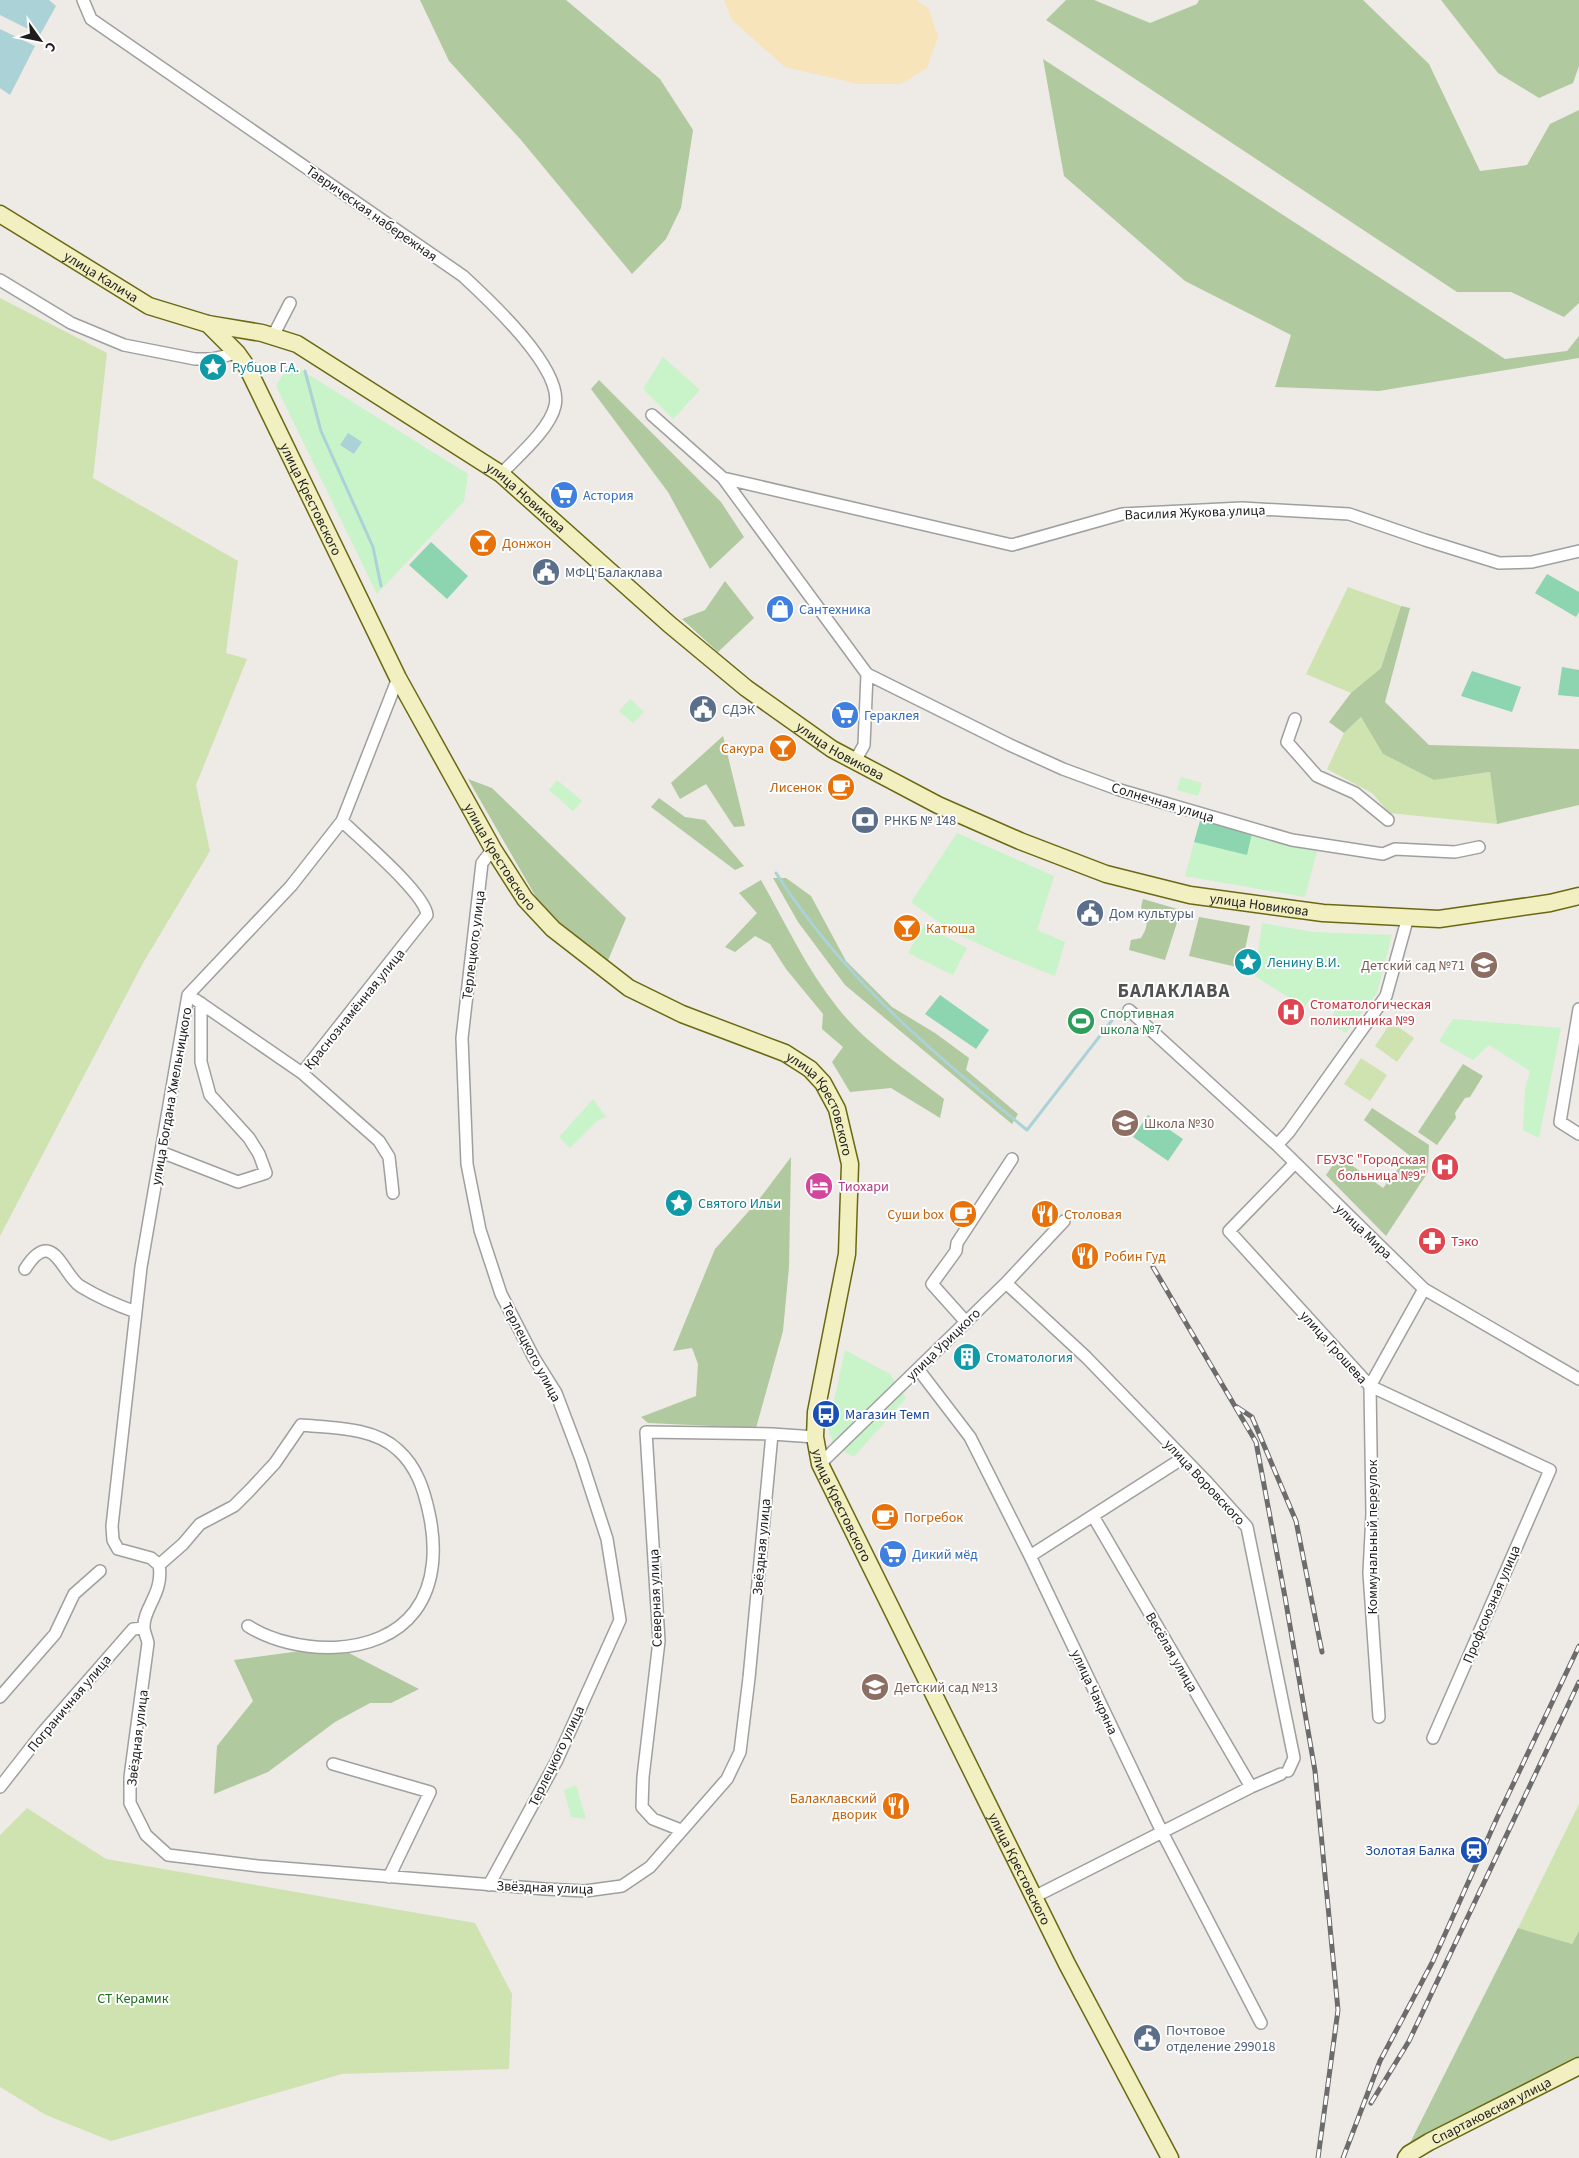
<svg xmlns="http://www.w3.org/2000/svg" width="1579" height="2158" viewBox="0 0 1579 2158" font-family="'Source Sans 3',sans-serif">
<rect width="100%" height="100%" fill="#eeeae6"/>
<path fill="#cfe3b1" d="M0,298L107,353L93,478L238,561L226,653L247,659L196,785L210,851L143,963L0,1236Z
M1348,587L1401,606L1381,668L1351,693L1306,674Z
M1361,717L1383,754L1434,780L1490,772L1497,824L1389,813L1372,793L1327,769L1344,733Z
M1391,1022L1414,1038L1397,1062L1375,1046Z
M1361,1058L1387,1075L1370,1101L1344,1084Z
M1579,1804V1931L1572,1944L1518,1928Z
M27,1808L106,1859L475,1923L512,1994L509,2069L342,2074L111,2141L46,2115L0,2087V1835Z"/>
<path fill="#b0c99f" d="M420,0H566L660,79L693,130L681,208L666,239L632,274L521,140L449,61Z
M1066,0H1094L1150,23L1197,4L1199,0H1363L1429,64L1480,171L1527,165L1550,124L1579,110V303L1564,317L1511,292H1457L1046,20Z
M1441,0H1579V66L1573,83L1539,98L1498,73Z
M1043,59L1505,359L1567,351L1579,336V358L1379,391L1275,387L1291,335L1185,281L1064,176Z
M599,380L721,502L744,537L710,569L668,492L591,389Z
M725,581L754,618L718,652L682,619L705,610Z
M1401,606L1410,608L1385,702L1429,745L1579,749V805L1497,824L1490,772L1434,780L1383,754L1361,717L1344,733L1329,722L1351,693L1381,668Z
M723,736L745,826L734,827L706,784L680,799L671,783Z
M468,779L492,788L626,918L606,965L540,904Z
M659,798L685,817L705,820L744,866L735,870L651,807Z
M773,878H786L811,896L846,961L892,1007L935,1033L969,1058L966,1070L1018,1114L1012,1124L845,985L798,922Z
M761,880C786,924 806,968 837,1007C864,1042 909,1072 944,1099L940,1118L891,1088L850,1092L832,1062L843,1047L822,1029L823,1014L786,969L770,944L755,936L735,952L725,947L757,913L739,893Z
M1143,899L1181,910L1165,960L1129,950L1131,940L1141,938C1149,925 1148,920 1141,907Z
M1199,917L1250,926L1241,968L1189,956Z
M1463,1064L1483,1076L1470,1097L1465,1098L1455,1113L1456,1118L1437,1145L1418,1132Z
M1372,1108L1429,1145L1428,1172L1386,1236L1326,1175L1339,1156L1383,1188L1409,1155L1364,1120Z
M791,1157L789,1267L783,1331L756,1428L648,1423L641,1417L696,1396L698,1364L692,1348L673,1351L715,1249L757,1202Z
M293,1652L349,1653L419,1689L391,1703H370L335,1722L268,1772L214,1794L217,1746L253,1701L234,1660Z
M1518,1928L1572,1944L1579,1931V2060L1410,2143Z"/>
<path fill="#f7e4bb" d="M724,0H916L929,9L938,37L927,68L901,84H858L785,67L732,20Z"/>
<path fill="#c9f3c8" d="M663,357L700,390L673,419L643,389Z
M290,363L468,474L464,501L377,594L276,386Z
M630,699L644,712L633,723L619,711Z
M1181,777L1202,783L1198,796L1177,790Z
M557,780L582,801L573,811L549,790Z
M1200,821L1317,851L1305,897L1185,876Z
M957,833L1054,876L1037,930L1065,942L1055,976L1007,957L951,931L911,902Z
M1262,923L1314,932L1392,935L1377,993L1346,1033L1328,1022L1335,1012L1312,997L1304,1007L1255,976Z
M924,925L967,948L953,975L908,953Z
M1453,1019L1561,1028L1539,1138L1523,1130L1525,1089L1530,1071L1489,1045L1473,1060L1439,1041Z
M593,1099L606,1117L598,1120L570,1148L559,1137Z
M845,1350L890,1374L906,1398L854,1457L834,1446L828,1428Z
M576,1785L586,1819L571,1817L564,1790Z"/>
<path fill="#8dd4b0" d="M431,542L468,576L447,599L409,565Z
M1547,574L1579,592V612L1576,617L1535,593Z
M1562,667L1579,670V697L1558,695Z
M1472,671L1521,687L1512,712L1461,696Z
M1200,821L1252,833L1247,855L1194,842Z
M940,995L989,1030L976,1049L925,1014Z
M1148,1115L1183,1139L1168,1161L1133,1137Z"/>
<path fill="#abd2d7" d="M0,0H49L56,6L40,35L0,15Z
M0,29L35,46L10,95L0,88Z
M348,433L362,442L354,454L340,445Z"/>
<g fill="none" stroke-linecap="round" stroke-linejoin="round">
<path stroke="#abd2d7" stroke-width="3" d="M305,371L321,431L373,547L381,586
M776,873C844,979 931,1051 1027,1130L1120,1010"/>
<defs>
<path id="street" d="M83,0L91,19L463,276C489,300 564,369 555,406C550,429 517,457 501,474
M0,280L71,323L124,345L195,359H212L237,353
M273,336L290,303
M652,415L723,478L867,674L864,745L855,761
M723,478L1012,545L1122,514L1242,508L1349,514L1425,540L1499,563L1532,562L1579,551
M867,674L1010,745L1063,769L1120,790L1292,840L1383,854L1395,849L1455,852L1479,847
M398,678L342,821L291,886L188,995L141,1267L112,1526L113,1540L118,1549L151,1558L159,1565C164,1593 143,1608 144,1627C144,1632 147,1638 148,1643L130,1777V1803L146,1835L168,1855L258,1866L545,1889L585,1891L622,1886L650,1867L727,1779L740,1752L749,1678L772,1434L815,1437
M1295,719L1287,742L1317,776L1355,793L1388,820
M196,1000L302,1073L379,1141L389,1157L393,1193
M1579,1009L1560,1122L1579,1134
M1129,1010L1277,1145L1424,1289L1579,1379
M302,1073L427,915C425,893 360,839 342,821
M1277,1145L1289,1132L1386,996L1408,917
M161,1152L238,1182L266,1173L259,1154L249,1138L210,1095L201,1062V1003
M1295,1163L1229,1231L1370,1386L1550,1470L1433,1738
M25,1269C53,1225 62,1274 80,1286C98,1297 116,1305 136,1312
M1006,1283L1086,1357L1205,1480L1247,1527L1294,1758L1288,1771
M966,1322L932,1284L956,1251L957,1243L1012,1159
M918,1369L970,1437L1030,1556L1162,1832L1261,2023
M820,1464L1006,1283L1064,1221
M1093,1516L1251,1787
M1030,1556L1183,1458
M159,1565L183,1544L200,1524L234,1506L250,1490L275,1463L301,1425C332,1428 374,1427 398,1450C417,1467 424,1490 429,1513C436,1545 436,1583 415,1611C379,1659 294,1655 248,1626
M0,1697L55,1634L74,1594L100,1571
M1379,1717L1369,1573L1372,1514L1370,1386L1424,1289
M333,1764L430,1792L389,1877
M0,1787L43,1732L133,1629L144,1628
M681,1830L653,1819L642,1807L643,1777L659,1641L646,1432L772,1434
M489,1885L557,1760L620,1620L607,1539L581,1459L556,1393L534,1358L501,1294L480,1230L467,1164L462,1038L482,863L493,849
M1034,1897L1251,1787L1281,1774"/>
<g id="secondary">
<path id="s1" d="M0,214L149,306L208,324L262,333L297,344L501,474L669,624L746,688L832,749L938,805L1020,841L1106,874L1190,895L1323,913L1439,919L1550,903L1579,896"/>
<path id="s2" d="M208,324L237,353L247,367L398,678L493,849L525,899L553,929L629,988L682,1014L785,1053L810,1069L823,1083L837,1109L850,1164L847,1254L816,1412L815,1437L820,1464L1067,1964L1170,2158"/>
<path id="s3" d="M1406,2158L1409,2154L1429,2142L1579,2066"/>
</g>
</defs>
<use href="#street" stroke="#9f9f9f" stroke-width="14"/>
<use href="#secondary" stroke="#6a6911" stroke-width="19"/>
<use href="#street" stroke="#fff" stroke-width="11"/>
<use href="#secondary" stroke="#f2efc0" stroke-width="16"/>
<defs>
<path id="rail" d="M1153,1267L1256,1442L1285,1597L1315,1771L1338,2010L1318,2158
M1237,1407L1252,1417L1296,1521L1322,1652
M1371,2103L1409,2041L1579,1682
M1343,2158L1380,2061L1433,1961L1497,1818L1579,1646"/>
</defs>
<use href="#rail" stroke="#6c6c6c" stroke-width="5"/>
<use href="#rail" stroke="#fff" stroke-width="3" stroke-dasharray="9" stroke-linecap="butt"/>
</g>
<defs>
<symbol id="sight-disc" viewBox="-11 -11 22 22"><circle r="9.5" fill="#0f9aa8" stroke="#fff"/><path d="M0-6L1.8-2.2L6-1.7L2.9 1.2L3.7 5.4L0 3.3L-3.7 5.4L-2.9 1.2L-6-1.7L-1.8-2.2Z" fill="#fff"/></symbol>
<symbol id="supermarket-disc" viewBox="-11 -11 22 22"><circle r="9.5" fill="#3f7fe0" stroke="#fff"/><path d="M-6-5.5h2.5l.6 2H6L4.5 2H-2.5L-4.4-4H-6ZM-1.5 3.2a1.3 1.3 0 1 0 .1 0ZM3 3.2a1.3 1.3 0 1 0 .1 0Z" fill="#fff"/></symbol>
<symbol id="bar-disc" viewBox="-11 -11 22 22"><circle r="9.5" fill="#e8710a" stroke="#fff"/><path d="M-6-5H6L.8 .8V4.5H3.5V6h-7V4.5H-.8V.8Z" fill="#fff"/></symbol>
<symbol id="civic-disc" viewBox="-11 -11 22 22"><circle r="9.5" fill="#5c6f8a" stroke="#fff"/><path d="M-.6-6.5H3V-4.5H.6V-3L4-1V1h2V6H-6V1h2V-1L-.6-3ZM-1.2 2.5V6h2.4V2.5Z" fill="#fff"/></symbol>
<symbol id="shop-disc" viewBox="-11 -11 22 22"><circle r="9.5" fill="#3f7fe0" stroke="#fff"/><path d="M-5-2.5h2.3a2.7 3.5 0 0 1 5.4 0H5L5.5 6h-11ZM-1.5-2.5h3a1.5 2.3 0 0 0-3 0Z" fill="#fff"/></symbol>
<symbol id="cafe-disc" viewBox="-11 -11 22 22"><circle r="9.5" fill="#e8710a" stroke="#fff"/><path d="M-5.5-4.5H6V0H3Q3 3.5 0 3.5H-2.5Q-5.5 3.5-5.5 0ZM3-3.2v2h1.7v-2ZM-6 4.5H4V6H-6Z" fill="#fff"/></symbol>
<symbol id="bank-disc" viewBox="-11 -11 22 22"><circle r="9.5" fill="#5c6f8a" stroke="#fff"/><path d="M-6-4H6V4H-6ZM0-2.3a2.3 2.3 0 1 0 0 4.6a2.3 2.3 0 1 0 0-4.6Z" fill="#fff"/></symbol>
<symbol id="school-disc" viewBox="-11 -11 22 22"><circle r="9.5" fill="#8d6e63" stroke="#fff"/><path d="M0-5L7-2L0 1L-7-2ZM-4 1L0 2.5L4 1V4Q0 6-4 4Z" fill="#fff"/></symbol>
<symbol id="hospital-disc" viewBox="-11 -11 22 22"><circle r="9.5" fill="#e0444e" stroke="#fff"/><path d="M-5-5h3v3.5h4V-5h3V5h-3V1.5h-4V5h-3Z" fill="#fff"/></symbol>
<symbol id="stadium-disc" viewBox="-11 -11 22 22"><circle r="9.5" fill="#2e9e5b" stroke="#fff"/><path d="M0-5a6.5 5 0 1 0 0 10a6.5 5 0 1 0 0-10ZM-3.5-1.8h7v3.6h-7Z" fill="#fff"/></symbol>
<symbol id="hotel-disc" viewBox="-11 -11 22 22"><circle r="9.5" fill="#d1479c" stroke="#fff"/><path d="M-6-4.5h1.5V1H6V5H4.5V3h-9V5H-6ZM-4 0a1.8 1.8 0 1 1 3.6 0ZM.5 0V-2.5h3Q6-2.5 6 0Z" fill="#fff"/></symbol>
<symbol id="restaurant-disc" viewBox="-11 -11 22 22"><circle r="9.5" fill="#e8710a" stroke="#fff"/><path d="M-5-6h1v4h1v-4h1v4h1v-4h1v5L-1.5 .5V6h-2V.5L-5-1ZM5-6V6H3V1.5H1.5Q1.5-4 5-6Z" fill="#fff"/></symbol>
<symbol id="pharmacy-disc" viewBox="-11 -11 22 22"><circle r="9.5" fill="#e0444e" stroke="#fff"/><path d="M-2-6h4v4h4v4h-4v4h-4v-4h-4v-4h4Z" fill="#fff"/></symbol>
<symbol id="building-disc" viewBox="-11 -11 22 22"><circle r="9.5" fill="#0f9aa8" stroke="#fff"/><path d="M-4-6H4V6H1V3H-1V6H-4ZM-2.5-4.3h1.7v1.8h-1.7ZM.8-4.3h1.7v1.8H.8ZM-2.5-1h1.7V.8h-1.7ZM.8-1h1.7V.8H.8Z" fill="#fff"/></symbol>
<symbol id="bus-disc" viewBox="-11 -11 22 22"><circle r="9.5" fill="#1a4fb4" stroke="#fff"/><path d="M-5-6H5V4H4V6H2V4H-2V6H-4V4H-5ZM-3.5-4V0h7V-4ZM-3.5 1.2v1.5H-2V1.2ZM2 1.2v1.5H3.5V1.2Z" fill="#fff"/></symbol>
<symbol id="station-disc" viewBox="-11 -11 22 22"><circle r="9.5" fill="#1a4fb4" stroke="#fff"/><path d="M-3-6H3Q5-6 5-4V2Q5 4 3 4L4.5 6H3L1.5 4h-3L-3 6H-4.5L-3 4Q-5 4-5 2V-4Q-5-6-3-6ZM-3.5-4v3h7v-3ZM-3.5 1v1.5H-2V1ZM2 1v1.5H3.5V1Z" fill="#fff"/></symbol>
</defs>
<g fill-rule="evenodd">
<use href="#sight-disc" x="197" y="351" width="32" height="32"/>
<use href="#supermarket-disc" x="548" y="479" width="32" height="32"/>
<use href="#bar-disc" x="467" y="527" width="32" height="32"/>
<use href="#civic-disc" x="530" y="556" width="32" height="32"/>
<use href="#shop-disc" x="764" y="593" width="32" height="32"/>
<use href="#civic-disc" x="687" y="693" width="32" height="32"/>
<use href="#supermarket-disc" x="829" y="699" width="32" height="32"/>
<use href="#bar-disc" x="767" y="732" width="32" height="32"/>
<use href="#cafe-disc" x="825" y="771" width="32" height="32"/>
<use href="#bank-disc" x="849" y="804" width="32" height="32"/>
<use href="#civic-disc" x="1074" y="897" width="32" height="32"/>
<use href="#bar-disc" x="891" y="912" width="32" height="32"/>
<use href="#sight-disc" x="1232" y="946" width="32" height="32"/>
<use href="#school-disc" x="1468" y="949" width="32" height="32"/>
<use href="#hospital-disc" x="1275" y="996" width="32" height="32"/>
<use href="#stadium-disc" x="1065" y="1005" width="32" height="32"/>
<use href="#school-disc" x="1109" y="1107" width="32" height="32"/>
<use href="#hospital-disc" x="1429" y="1151" width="32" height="32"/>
<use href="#hotel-disc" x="803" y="1170" width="32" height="32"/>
<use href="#sight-disc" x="663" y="1187" width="32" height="32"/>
<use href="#cafe-disc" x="947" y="1198" width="32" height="32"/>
<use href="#restaurant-disc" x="1029" y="1198" width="32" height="32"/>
<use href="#pharmacy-disc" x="1416" y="1225" width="32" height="32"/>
<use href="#restaurant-disc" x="1069" y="1240" width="32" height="32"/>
<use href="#building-disc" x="951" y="1341" width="32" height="32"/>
<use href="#bus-disc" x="810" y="1398" width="32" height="32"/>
<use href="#cafe-disc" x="869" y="1501" width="32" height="32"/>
<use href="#supermarket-disc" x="877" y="1538" width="32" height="32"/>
<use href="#school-disc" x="859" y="1671" width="32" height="32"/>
<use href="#restaurant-disc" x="880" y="1790" width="32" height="32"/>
<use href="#station-disc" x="1458" y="1834" width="32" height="32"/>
<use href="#civic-disc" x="1131" y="2022" width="32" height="32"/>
</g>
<g text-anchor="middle" stroke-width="4" stroke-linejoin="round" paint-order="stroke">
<g font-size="14" fill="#1e1e1e" stroke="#fff">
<text transform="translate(372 213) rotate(35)" y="5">Таврическая набережная</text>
<text dy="5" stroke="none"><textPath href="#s1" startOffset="119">улица Калича</textPath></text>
<text dy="5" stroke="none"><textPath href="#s1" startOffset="604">улица Новикова</textPath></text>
<text dy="5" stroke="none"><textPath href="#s2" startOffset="205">улица Крестовского</textPath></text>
<text transform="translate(1195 512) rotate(-2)" y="5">Василия Жукова улица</text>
<text dy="5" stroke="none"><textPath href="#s1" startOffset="1009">улица Новикова</textPath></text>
<text transform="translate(1163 802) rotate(17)" y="5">Солнечная улица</text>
<text dy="5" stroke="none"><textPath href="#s2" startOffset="610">улица Крестовского</textPath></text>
<text dy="5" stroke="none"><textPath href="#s1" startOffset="1459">улица Новикова</textPath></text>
<text transform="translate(473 945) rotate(-83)" y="5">Терлецкого улица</text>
<text transform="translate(354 1009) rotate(-51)" y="5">Краснознамённая улица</text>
<text transform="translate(171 1096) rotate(-80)" y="5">улица Богдана Хмельницкого</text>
<text dy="5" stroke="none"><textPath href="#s2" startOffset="1030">улица Крестовского</textPath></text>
<text transform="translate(1364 1231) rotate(44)" y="5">улица Мира</text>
<text transform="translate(943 1344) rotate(-44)" y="5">улица Урицкого</text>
<text transform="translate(1334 1347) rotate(48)" y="5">улица Грошева</text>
<text transform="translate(532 1352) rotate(62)" y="5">Терлецкого улица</text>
<text transform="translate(1205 1482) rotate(47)" y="5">улица Воровского</text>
<text dy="5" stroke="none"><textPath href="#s2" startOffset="1450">улица Крестовского</textPath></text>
<text transform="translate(1372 1537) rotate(-90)" y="5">Коммунальный переулок</text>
<text transform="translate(761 1547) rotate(-85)" y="5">Звёздная улица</text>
<text transform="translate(655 1598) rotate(-92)" y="5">Северная улица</text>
<text transform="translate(1491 1604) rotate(-67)" y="5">Профсоюзная улица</text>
<text transform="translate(1172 1652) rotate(60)" y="5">Весёлая улица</text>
<text transform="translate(1095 1692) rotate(65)" y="5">улица Чакряна</text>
<text transform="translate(69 1703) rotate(-50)" y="5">Пограничная улица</text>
<text transform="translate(137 1738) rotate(-83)" y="5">Звёздная улица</text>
<text transform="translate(556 1756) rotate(-64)" y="5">Терлецкого улица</text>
<text dy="5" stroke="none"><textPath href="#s2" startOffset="1855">улица Крестовского</textPath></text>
<text transform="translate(545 1887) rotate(2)" y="5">Звёздная улица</text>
<text dy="5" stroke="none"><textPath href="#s3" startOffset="98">Спартаковская улица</textPath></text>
</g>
<g font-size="14" fill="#0d838f" stroke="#fff" text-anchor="start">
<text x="232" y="372">Рубцов Г.А.</text>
<text x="1267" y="967">Ленину В.И.</text>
<text x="698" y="1208">Святого Ильи</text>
<text x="986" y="1362">Стоматология</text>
</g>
<g font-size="14" fill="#366cbe" stroke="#fff" text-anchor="start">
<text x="583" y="500">Астория</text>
<text x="799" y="614">Сантехника</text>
<text x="864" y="720">Гераклея</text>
<text x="912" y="1559">Дикий мёд</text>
</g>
<g font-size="14" fill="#c56008" stroke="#fff" text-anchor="start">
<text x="502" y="548">Донжон</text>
<text x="764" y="753" text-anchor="end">Сакура</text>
<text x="822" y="792" text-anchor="end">Лисенок</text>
<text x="926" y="933">Катюша</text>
<text x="944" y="1219" text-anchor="end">Суши box</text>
<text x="1064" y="1219">Столовая</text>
<text x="1104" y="1261">Робин Гуд</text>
<text x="904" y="1522">Погребок</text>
<text x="877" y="1803" text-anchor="end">Балаклавский<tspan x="877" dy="16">дворик</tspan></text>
</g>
<g font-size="14" fill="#4e5e75" stroke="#fff" text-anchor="start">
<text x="565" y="577">МФЦ Балаклава</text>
<text x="722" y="714">СДЭК</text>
<text x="884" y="825">РНКБ № 148</text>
<text x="1109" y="918">Дом культуры</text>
<text x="1166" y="2035">Почтовое<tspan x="1166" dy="16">отделение 299018</tspan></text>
</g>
<g font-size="14" fill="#785e54" stroke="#fff" text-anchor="start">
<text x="1465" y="970" text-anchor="end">Детский сад №71</text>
<text x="1144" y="1128">Школа №30</text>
<text x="894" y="1692">Детский сад №13</text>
</g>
<g font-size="14" fill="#be3a42" stroke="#fff" text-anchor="start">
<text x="1310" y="1009">Стоматологическая<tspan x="1310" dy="16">поликлиника №9</tspan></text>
<text x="1426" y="1164" text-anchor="end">ГБУЗС "Городская<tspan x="1426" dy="16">больница №9"</tspan></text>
<text x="1451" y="1246">Тэко</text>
</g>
<g font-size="14" fill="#27864d" stroke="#fff" text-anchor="start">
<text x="1100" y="1018">Спортивная<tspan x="1100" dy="16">школа №7</tspan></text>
</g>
<g font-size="14" fill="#b23c85" stroke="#fff" text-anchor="start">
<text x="838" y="1191">Тиохари</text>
</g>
<g font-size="14" fill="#164399" stroke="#fff" text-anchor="start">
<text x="845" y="1419">Магазин Темп</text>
<text x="1455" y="1855" text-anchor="end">Золотая Балка</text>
</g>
<g font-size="14" fill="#1b7118" stroke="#fff">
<text x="133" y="2003">СТ Керамик</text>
</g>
<g font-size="19" font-weight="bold" letter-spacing="1" fill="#515151" stroke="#fff">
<text x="1174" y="997">БАЛАКЛАВА</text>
</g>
</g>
<g transform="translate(40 40) rotate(123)" stroke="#ffffff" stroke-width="4" paint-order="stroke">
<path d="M0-4L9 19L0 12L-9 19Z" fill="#1e1e1e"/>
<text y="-8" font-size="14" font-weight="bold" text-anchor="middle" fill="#1e1e1e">С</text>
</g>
</svg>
